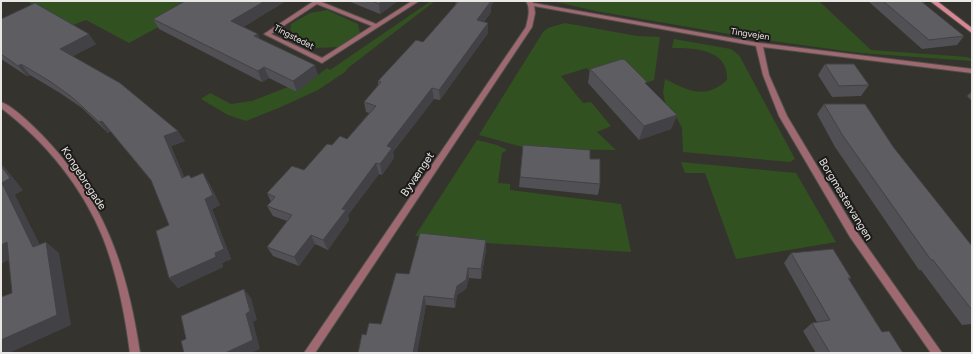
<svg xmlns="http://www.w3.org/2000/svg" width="973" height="354" viewBox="0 0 973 354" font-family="Figtree,sans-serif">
<rect width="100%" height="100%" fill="#35332e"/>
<path fill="#325120" d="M27,1H206L129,43L86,20L68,27Z
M431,1H435L348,68L345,72L318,90L281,107L246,121L228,115L201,99L210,93L231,104L252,101L288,87L297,92L327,68L330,70Z
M552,1H819L871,50L967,57L972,59V61L860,53L752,38L596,11Z
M327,10L358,24L360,33L338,47L317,48L290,37L291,24L310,13Z
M565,23L637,36L660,37L654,80L646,83L596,78L587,68L561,76L583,103L591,102L611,126L597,132L616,150L530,149L479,135L543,32L548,28Z
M674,39L731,49L739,55L795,159L790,162L683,152L682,128L677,118L666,106L663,92L665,79C689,91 705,100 727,80C729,49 694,48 672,48Z
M477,140L497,145L507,150L502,153L498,183L510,184V190L621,204L631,252L454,241L415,236Z
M681,162L796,173L836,242L736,259L705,173H685Z"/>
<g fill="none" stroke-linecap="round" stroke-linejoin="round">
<defs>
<path id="street" d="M314,1H319L376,24L412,1H419L322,63L264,34ZM317,4L372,26L322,58L271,34Z
M526,1H532L533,3L759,43L972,69V73L763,47L769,75L787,116L856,231L942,353H931L850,237L779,116L763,75L756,46L534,6L535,13L532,27L315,353H304L526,27C528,18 531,9 526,1Z
M1,102C13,106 32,125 41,134C104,199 127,266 140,353H130C125,314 117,274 103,238C82,186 45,141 1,108Z"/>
<path id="secondary" d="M930,1H937L972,28V33Z"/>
</defs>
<use href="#street" stroke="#52504b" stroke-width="2"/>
<use href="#secondary" stroke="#52504b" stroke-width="2"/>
<use href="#street" fill="#9e6971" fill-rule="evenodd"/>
<use href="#secondary" fill="#da8694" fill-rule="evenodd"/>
</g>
<path fill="#515054" d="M185,1H286L243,27L260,39L318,75L297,92L269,78L262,82L159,29L153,19Z
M348,1H398L380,14Z
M455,1L491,6V12L484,22L488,33L440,100L434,99L393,152L394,158L382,175L379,174L348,215L349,220L328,250L315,244L299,266L273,256L267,247L287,221L273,216L267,206L271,202L267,193L304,170L332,145L347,139L369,113L366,112L364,102L378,85V81L423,42L456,5Z
M868,1H924L925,2L923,4L964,36L957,45L922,49Z
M1,19L96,44L73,56L185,141L171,146L184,177L189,175L191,178L209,183L220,205L212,209L231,259L222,263L223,267L178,288L169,278V225L152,182L110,131L108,133L82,108L60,93L30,75L27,76L1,59Z
M825,64L869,85L861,96L832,97L818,75Z
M590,69L646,84L677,115L671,129L639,140L588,83Z
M972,91V101L967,96Z
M824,104L894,148L972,246V324L962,325L921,270H919L835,147L817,114Z
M590,159L600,184L598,195L519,187L520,177Z
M486,250L481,279L469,278L466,289L457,295L455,308L426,305L417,353H358L366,335L381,324L409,274Z
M791,253L851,278L849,280L882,332L903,353H816L803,331L812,323L817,322L784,263Z"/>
<path fill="#424145" d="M265,1H286L235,32L231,21Z
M382,1H398L380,14L379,4Z
M488,1H495L491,6V12L477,31V20Z
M488,23V33L440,100L439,90Z
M89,34L96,44L68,59L60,49Z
M258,34L262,44L254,36Z
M21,64L30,75L27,76L18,66Z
M315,65L318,75L297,92L293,81Z
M264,67L269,78L262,82L258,71Z
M432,88L434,99L393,152L394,158L382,175L380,164L387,146Z
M677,115L671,129L639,140L644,126Z
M102,121L110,131L108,133L99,122Z
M178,131L185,141L171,146L189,188L182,178L164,136Z
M1,163L23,190L15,195L47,259L33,247L2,183Z
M376,163L379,174L348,215L349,220L328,250L323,240L342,209Z
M203,173L209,183L220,205L212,209L231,259L222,263L223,267L178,288L169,278L215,253L205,199Z
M311,235L315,244L299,266L294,257Z
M486,240V250L481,279V269Z
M7,242L21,253L1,264V245Z
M46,242L59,253L71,325L9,353H1V340Z
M468,268L469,278L466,289L457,295L455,308L454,299L457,286Z
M244,289L251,298L257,320L253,322L260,349L251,353H225L246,314Z
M424,296L426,305L417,353H413Z"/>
<path fill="#5e5d62" stroke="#424145" d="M185,1H265L231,21L258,34L254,36L315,65L293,81L264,67L258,71L153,19Z
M372,1H382L379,4Z
M455,1H491L477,20L488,23L439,90L432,88L387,146L392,148L380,164L376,163L342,209L346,210L323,240L311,235L294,257L267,247L292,215L267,206L275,197L267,193L292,166L304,170L327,144L332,145L340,136L347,139L376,106L364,102L381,82L378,81L416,40L423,42L458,2Z
M883,1H924L925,2H922L964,36L929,40Z
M35,3L89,34L60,49L120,83L178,131L164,136L182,178L189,175L191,178L203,173L213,195L205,199L224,249L215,253L216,257L169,278L156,231L169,225L151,180L102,121L99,122L73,98L51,82L21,64L18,66L1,54V19Z
M622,59L625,60L647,82L645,83L677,115L644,126L590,69Z
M825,64H854L869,85L839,86Z
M824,104H865L894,148L972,246V310L933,260H931L843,136Z
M523,145L590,150V159H600V184L520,177Z
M1,166L10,178L2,183L33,247L46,242L57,315L1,340V297L12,293L7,242L1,245Z
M420,233L486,240L481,269L468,268L466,280L457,286L454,299L424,296L413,353H358L362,334L366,335L369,323L381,324L396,273L409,274Z
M833,249L851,278H848L882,332L889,331L903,353H830L812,323L830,320L791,253Z
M244,289L250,311L246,314L253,340L225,353H184L181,341L186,339L181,316Z"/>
<g text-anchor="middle" stroke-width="4" stroke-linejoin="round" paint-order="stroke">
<g font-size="9" fill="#e9e8e5" stroke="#1c1b19">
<text transform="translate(750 34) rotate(9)" y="3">Tingvejen</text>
<text transform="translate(294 37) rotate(27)" y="3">Tingstedet</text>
</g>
<g font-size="11" fill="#e9e8e5" stroke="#1c1b19">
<text transform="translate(417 174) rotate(-56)" y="4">Byvænget</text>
<text transform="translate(84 178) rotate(57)" y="4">Kongebrogade</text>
<text transform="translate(846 199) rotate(59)" y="4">Borgmestervangen</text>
</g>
</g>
<rect width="973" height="354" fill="none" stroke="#e9e8e5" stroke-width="4"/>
</svg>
